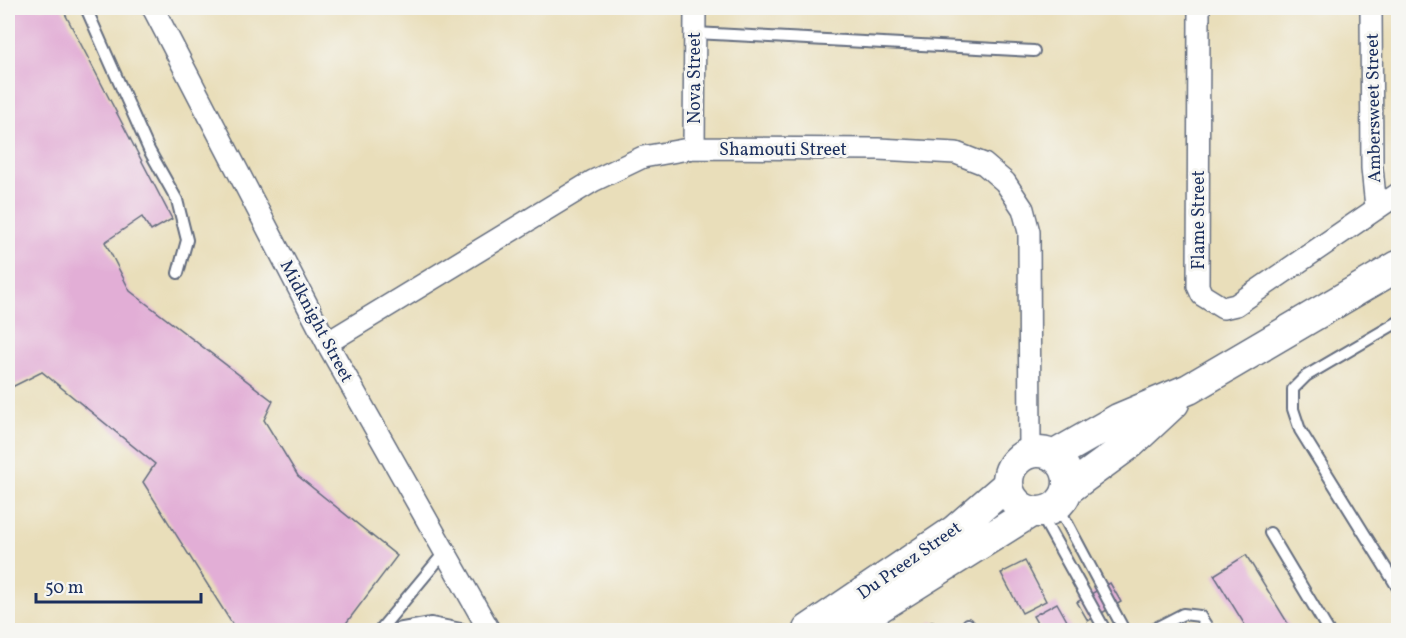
<svg xmlns="http://www.w3.org/2000/svg" width="1406" height="638" viewBox="0 0 1406 638" font-family="Vollkorn,serif">
<rect width="100%" height="100%" fill="#f6f6f2"/>
<filter id="ink" filterUnits="userSpaceOnUse"><feTurbulence type="fractalNoise" baseFrequency=".0167" numOctaves="2"/><feDisplacementMap in="SourceGraphic" scale="12" xChannelSelector="R" yChannelSelector="G"/><feConvolveMatrix kernelMatrix="1 2 1 2 8 2 1 2 1" color-interpolation-filters="sRGB"/></filter>
<filter id="wash" filterUnits="userSpaceOnUse"><feTurbulence type="fractalNoise" baseFrequency=".008" numOctaves="4" result="noise"/><feDisplacementMap in="SourceGraphic" scale="24" xChannelSelector="R" yChannelSelector="G"/><feGaussianBlur stdDeviation="1.35" result="paint"/><feColorMatrix in="noise" values="0 0 0 0 0 0 0 0 0 0 0 0 0 0 0 0 0 1.4 0 .05"/><feComposite in="paint" operator="in"/></filter>
<g filter="url(#wash)">
<rect width="100%" height="100%" fill="#e9deba"/>
<g id="blocks">
<path fill="#e2aed6" d="M8,8H62L172,219L151,231L142,217L105,242L130,291L273,401L264,420L298,476L397,556L341,630H236L143,482L155,464L42,372L8,389Z
M1246,555L1292,630H1248L1214,575Z
M1025,561L1046,601L1022,613L1001,573Z
M1110,583L1121,602L1088,621L1077,602Z
M1057,603L1072,630H1041L1033,616Z
M933,621L939,630H918Z"/>
</g>
</g>
<g filter="url(#ink)">
<use href="#blocks" fill-opacity="0" stroke="#636c7e" stroke-width="1.5"/>
<g fill="none" stroke-linecap="round" stroke-linejoin="round">
<defs>
<path id="lane" d="M86,8L149,150L177,200L187,240L178,273
M695,33L1034,51
M1398,322L1306,376L1293,389V409L1300,430L1398,588
M1058,506L1124,630
M1040,513L1105,630
M1270,533L1328,630
M968,624L972,630
M380,630L444,553
M391,630L431,623L466,630
M1152,630L1183,614L1200,616L1209,630"/>
<path id="street" d="M153,8L327,343L489,630
M1199,8L1198,286L1202,295L1223,308L1236,305L1398,194
M1371,8L1372,168L1376,207
M694,148L695,8
M327,343L593,181L643,157L694,148L878,149L956,153L984,164L1005,182L1023,209L1029,232L1030,453"/>
<path id="secondary" d="M1008 482a30 30 0 1 1 60 0a30 30 0 1 1-60 0Z
M1053,456L1118,419L1189,389L1398,266
M1067,490L1131,443L1174,403
M808,630L954,531L1007,485
M843,630L1031,512"/>
</defs>
<use href="#lane" stroke="#636c7e" stroke-width="14"/>
<use href="#street" stroke="#636c7e" stroke-width="24"/>
<use href="#secondary" stroke="#636c7e" stroke-width="33"/>
<use href="#lane" stroke="#fff" stroke-width="10"/>
<use href="#street" stroke="#fff" stroke-width="21"/>
<use href="#secondary" stroke="#fff" stroke-width="30"/>
</g>
</g>
<g text-anchor="middle" stroke-width="6" stroke-linejoin="round" paint-order="stroke">
<g font-size="18" fill="#1b2f5e" stroke="#f6f6f2">
<text transform="translate(694 78) rotate(-90)" y="6">Nova Street</text>
<text transform="translate(1373 108) rotate(-91)" y="6">Ambersweet Street</text>
<text x="783" y="155">Shamouti Street</text>
<text transform="translate(1198 220) rotate(-90)" y="6">Flame Street</text>
<text transform="translate(317 321) rotate(62)" y="6">Midknight Street</text>
<text transform="translate(909 560) rotate(-35)" y="6">Du Preez Street</text>
</g>
</g>
<rect width="1406" height="638" fill="none" stroke="#f6f6f2" stroke-width="30"/>
<path d="M36 593v9h165v-9" fill="none" stroke="#1b2f5e" stroke-width="3"/>
<text x="45" y="593" font-size="18" fill="#1b2f5e" stroke="#f6f6f2" stroke-width="4.5" paint-order="stroke">50 m</text>
</svg>
